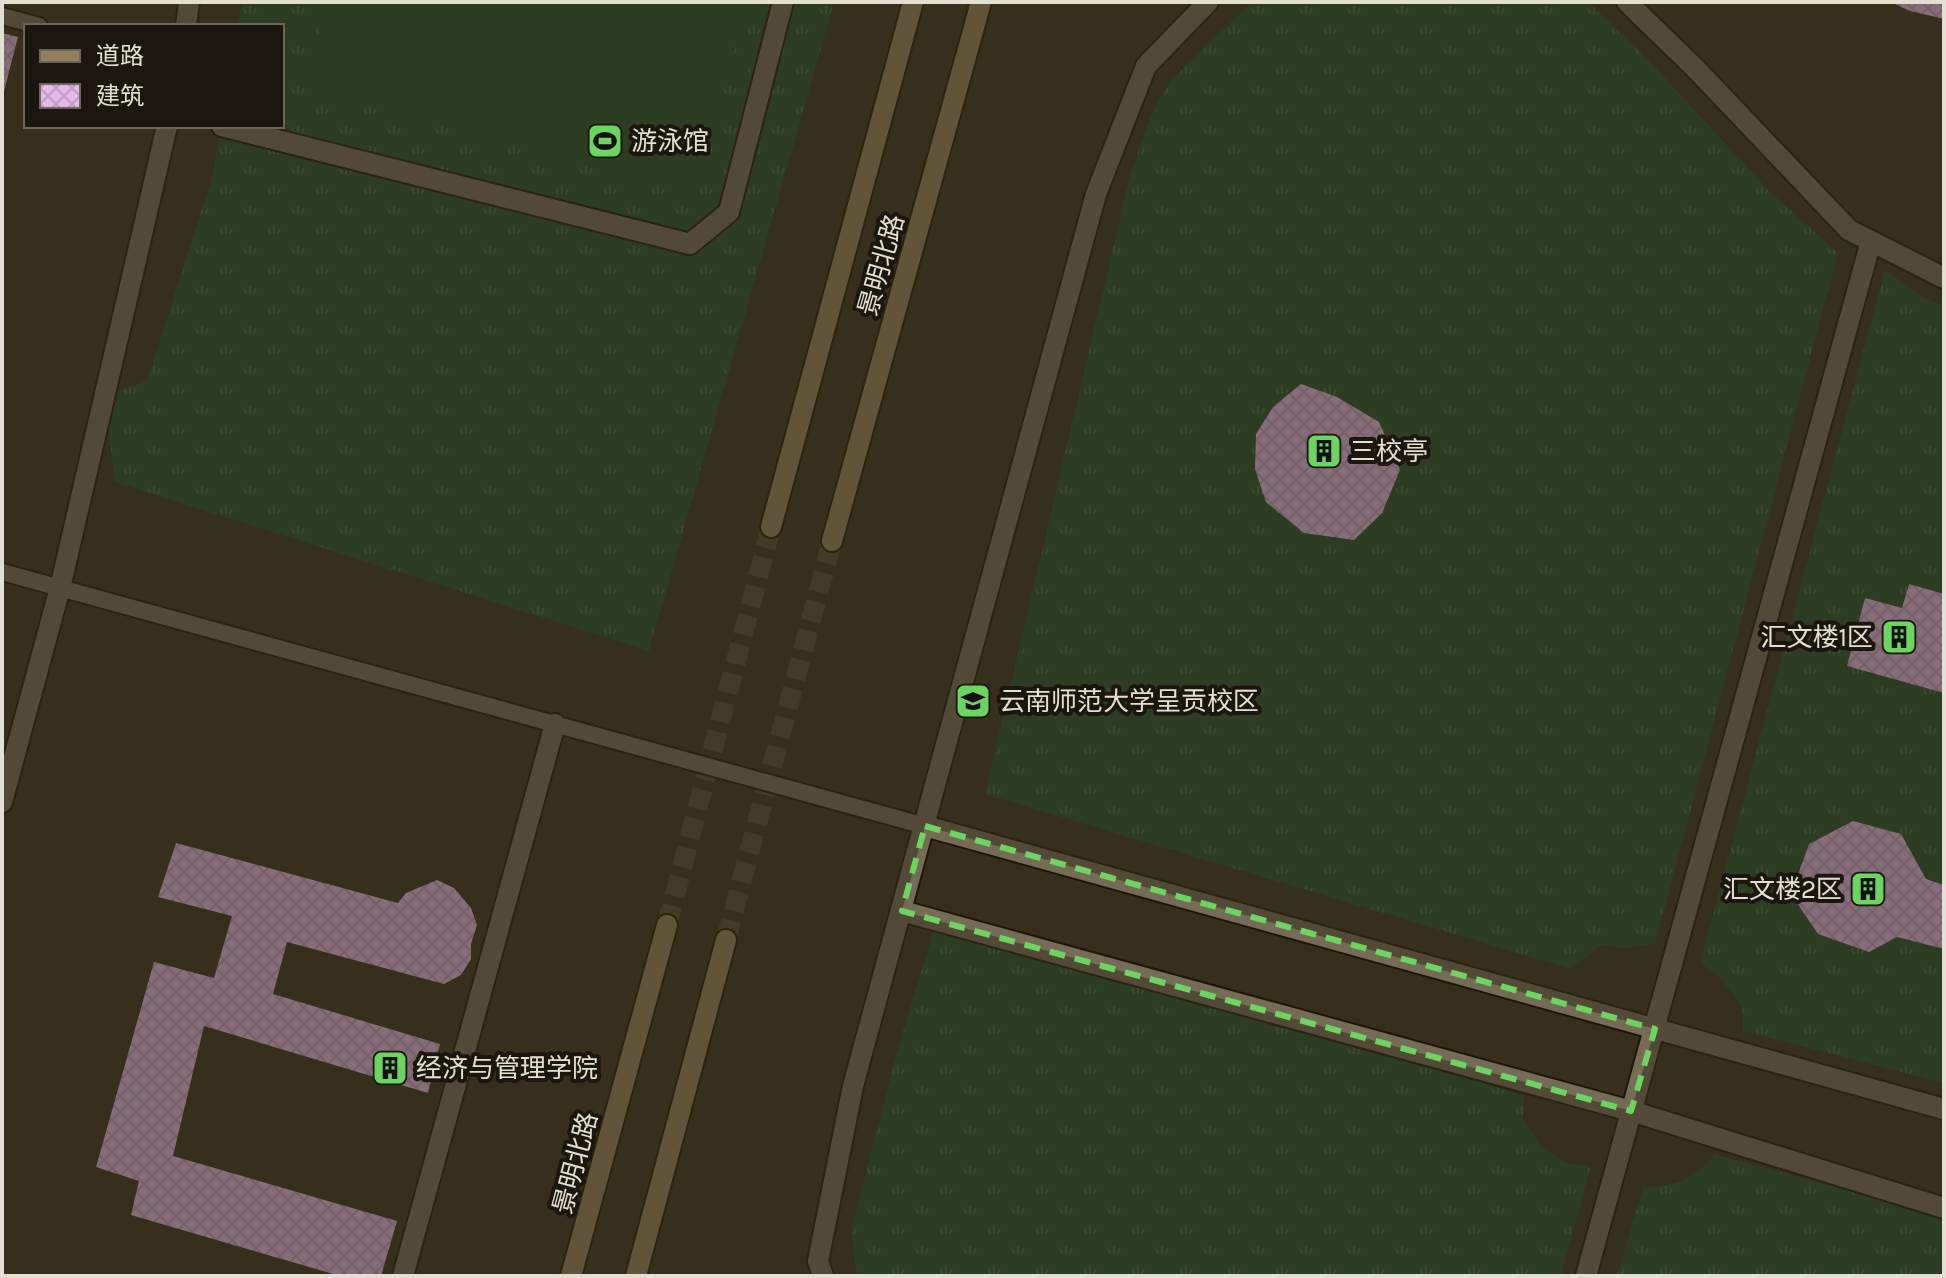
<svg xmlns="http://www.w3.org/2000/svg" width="1946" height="1278" viewBox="0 0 1946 1278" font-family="Karla,'Noto Sans SC',sans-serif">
<defs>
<pattern id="grass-tufts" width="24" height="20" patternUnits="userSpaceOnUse" patternTransform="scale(2)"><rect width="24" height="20" fill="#204f29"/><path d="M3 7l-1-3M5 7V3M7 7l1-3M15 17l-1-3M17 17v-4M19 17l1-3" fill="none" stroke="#406847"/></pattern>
<pattern id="building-cross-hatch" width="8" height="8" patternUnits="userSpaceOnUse" patternTransform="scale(2)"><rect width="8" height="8" fill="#e6b9ec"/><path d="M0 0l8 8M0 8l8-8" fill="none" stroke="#be9cc1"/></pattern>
</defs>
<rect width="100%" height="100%" fill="#372f1c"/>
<path fill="url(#grass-tufts)" d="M242,2H834L649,651L115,482L104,396L147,381L212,178L221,126H282V26H238Z
M1252,2H1588L1642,53L1769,191L1838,253L1655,944L1624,948L1601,945L1571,969L985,794L1131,172L1151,115L1171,80Z
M1885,270L1925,298L1944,306V1083L1743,1031L1742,1006L1720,977L1700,963Z
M939,913L1524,1096L1523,1120L1545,1149L1566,1163L1591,1166L1561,1276H857L851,1231L895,1059Z
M1715,1154L1944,1217V1276H1617L1643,1188C1676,1185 1693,1181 1715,1154Z"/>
<path fill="#204f29" d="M327,2H748L695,193L305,89Z"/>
<path fill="url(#building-cross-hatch)" d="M1891,2H1944V19L1910,11Z
M2,33L18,37L3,95H2Z
M1301,384L1337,397L1379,422L1400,470L1382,513L1354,540L1304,533L1266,502L1255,469L1256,434L1273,407Z
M1909,584L1944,594V693L1847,666L1865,598L1902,608Z
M1853,821L1901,834L1926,879L1944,885V949L1897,937L1869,952L1818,934L1791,894L1809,844Z
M176,843L398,903L406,893L437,880L454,888L471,908L477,925L471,944V959L461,975L444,984L287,942L273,994L440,1044L428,1093L204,1026L173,1156L397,1221L381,1276H340L131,1215L139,1181L96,1167L154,962L214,978L232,916L158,897Z"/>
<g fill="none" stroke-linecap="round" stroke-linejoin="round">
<path stroke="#514937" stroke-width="20" stroke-dasharray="20 10" stroke-linecap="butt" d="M667,925L771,527
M726,940L832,541"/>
<defs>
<path id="service" d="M2,16L39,26
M2,572L925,826"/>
<path id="pedestrian" d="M925,826L1944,1109
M902,911L1631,1111L1944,1208"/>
<path id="minor" d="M1627,2L1696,69L1849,230L1944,278
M186,26L189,2
M222,126L690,244L729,212L783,2
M2,802L60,588L167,126
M403,1276L555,724
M823,1276L818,1261L853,1086L1096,194L1146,66L1208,2
M1586,1276L1871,241"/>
<path id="secondary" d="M771,527L913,2
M832,541L981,2
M571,1276L667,925
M636,1276L726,940"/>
</defs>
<use href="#service" stroke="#1e1705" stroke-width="20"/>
<use href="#pedestrian" stroke="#1e1705" stroke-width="24"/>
<use href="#minor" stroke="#1e1705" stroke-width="24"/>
<use href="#secondary" stroke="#1e1705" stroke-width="24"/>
<use href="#service" stroke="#746c57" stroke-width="16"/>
<use href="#pedestrian" stroke="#746c57" stroke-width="20"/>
<use href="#minor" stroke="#746c57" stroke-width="20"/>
<use href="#secondary" stroke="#93805d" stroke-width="20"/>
</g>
<path d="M0 0H1946V1278H0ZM925,826L1655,1029L1631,1111L902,911Z" fill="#372f1c" fill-opacity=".55" fill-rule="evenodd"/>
<path fill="none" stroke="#6dd361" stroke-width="6" stroke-dasharray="16 10" stroke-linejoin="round" d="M925,826L1655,1029L1631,1111L902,911Z"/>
<defs>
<symbol id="stadium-square" viewBox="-11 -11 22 22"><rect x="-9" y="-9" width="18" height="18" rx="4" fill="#6dd361" stroke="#1b170f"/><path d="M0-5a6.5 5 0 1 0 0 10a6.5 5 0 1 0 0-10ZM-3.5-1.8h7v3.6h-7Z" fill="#111"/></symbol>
<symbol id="building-square" viewBox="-11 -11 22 22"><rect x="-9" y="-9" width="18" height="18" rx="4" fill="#6dd361" stroke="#1b170f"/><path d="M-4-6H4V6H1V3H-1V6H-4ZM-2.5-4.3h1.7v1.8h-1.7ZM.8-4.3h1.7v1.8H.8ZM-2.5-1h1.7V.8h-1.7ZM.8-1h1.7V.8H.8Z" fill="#111"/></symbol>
<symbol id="university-square" viewBox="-11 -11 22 22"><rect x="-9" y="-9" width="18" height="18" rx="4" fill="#6dd361" stroke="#1b170f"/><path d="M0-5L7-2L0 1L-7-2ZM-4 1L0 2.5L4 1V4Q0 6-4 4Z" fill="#111"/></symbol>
</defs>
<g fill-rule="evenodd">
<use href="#stadium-square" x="585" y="121" width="40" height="40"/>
<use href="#building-square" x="1304" y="431" width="40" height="40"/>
<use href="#building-square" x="1879" y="617" width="40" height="40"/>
<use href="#university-square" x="953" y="681" width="40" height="40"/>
<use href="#building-square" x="1848" y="869" width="40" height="40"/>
<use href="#building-square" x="370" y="1048" width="40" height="40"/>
</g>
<g text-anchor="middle" stroke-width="8" stroke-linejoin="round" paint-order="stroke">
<g font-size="26" fill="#e4dfd3" stroke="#1b170f" text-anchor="start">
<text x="631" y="150">游泳馆</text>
<text x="1350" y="460">三校亭</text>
<text x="1873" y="646" text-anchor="end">汇文楼1区</text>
<text x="999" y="710">云南师范大学呈贡校区</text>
<text x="1842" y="898" text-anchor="end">汇文楼2区</text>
<text x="416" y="1077">经济与管理学院</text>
</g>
<g font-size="26" fill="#e4dfd3" stroke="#1b170f">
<text transform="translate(881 265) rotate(-74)" y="9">景明北路</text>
<text transform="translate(575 1163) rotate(-75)" y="9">景明北路</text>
</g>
</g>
<rect width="1946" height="1278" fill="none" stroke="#e4dfd3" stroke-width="8"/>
<rect x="24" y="24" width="260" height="104" fill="#1b170f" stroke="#6b675d" stroke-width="2"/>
<rect x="40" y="50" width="40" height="12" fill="#93805d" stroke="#6b675d" stroke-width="2"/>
<text x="96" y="64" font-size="24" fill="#e4dfd3">道路</text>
<rect x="40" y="84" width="40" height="24" fill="url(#building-cross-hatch)" stroke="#6b675d" stroke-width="2"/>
<text x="96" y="104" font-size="24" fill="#e4dfd3">建筑</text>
</svg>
